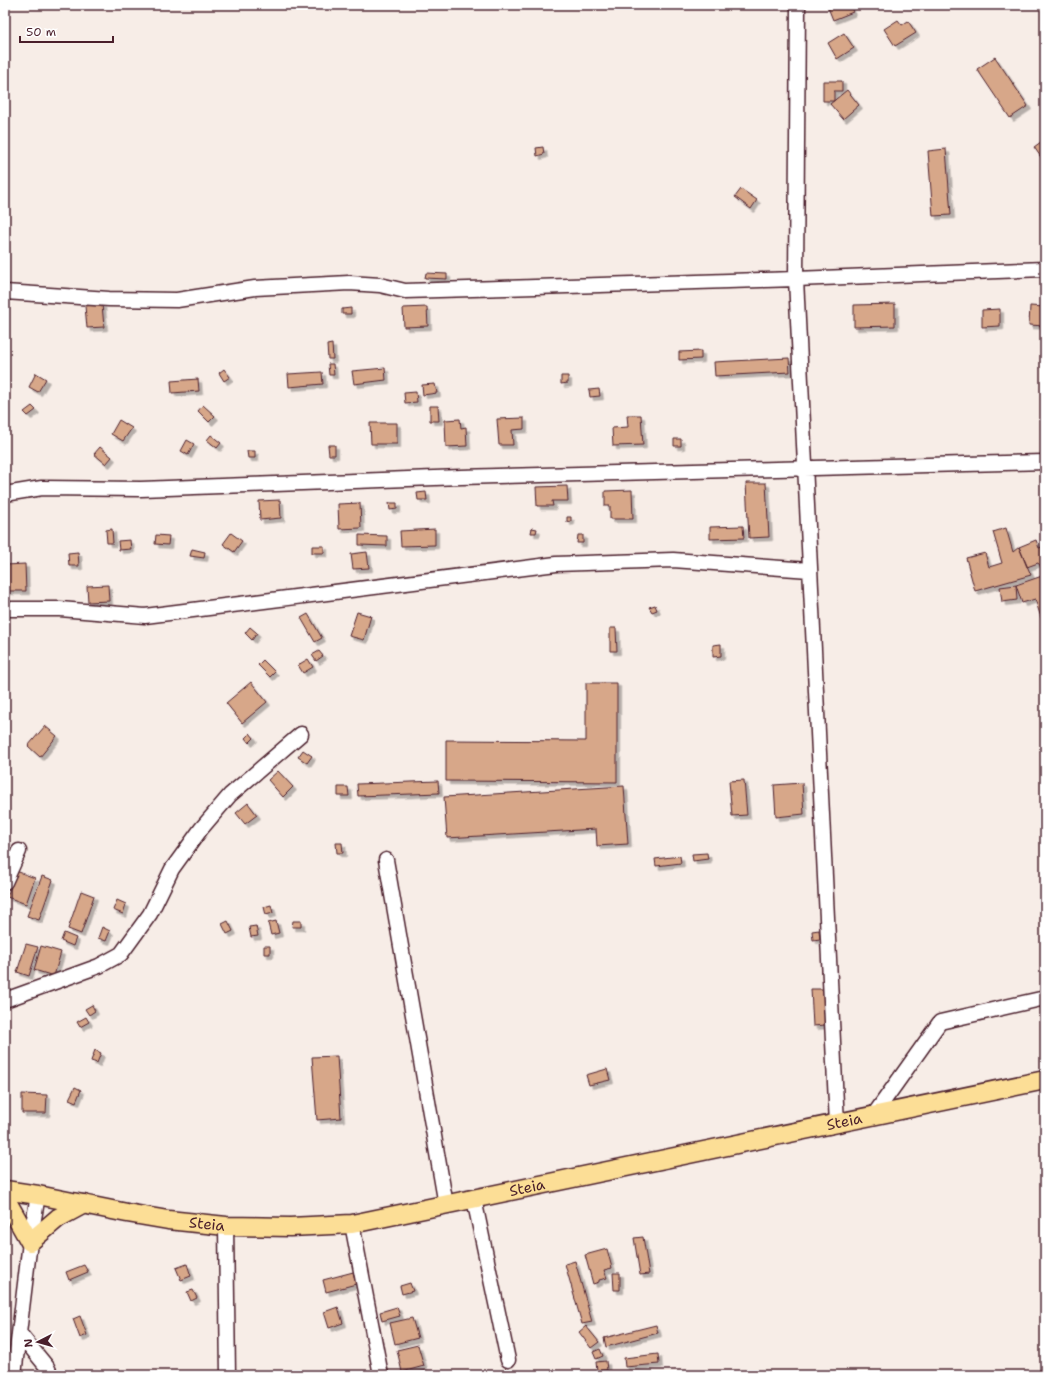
<svg xmlns="http://www.w3.org/2000/svg" width="1050" height="1380" viewBox="0 0 1050 1380" font-family="'Shantell Sans',sans-serif">
<defs>
<filter id="shadow"><feDropShadow dx="3.5" dy="3.5" stdDeviation="0" flood-color="#0004"/></filter>
</defs>
<rect width="100%" height="100%" fill="#f7ede7"/>
<filter id="ink" filterUnits="userSpaceOnUse"><feTurbulence type="fractalNoise" baseFrequency=".025" numOctaves="2"/><feDisplacementMap in="SourceGraphic" scale="8" xChannelSelector="R" yChannelSelector="G"/><feConvolveMatrix kernelMatrix="1 2 1 2 8 2 1 2 1" color-interpolation-filters="sRGB"/></filter>
<g filter="url(#ink)">
<path fill="#d7a789" stroke="#4a1f2b" filter="url(#shadow)" d="M827,5H850L853,12L833,20Z
M898,20L902,25L908,21L916,33L895,46L884,29Z
M844,33L854,48L837,59L828,43Z
M995,57L1028,106L1010,118L977,69Z
M823,81H842V91H834V101H823Z
M847,90L859,105L843,119L830,104Z
M1045,139V163L1034,147Z
M543,147L544,154L537,156L536,148Z
M946,149L951,215L933,216L928,151Z
M741,189L757,200L751,209L735,197Z
M426,273L447,274V279L425,278Z
M102,304L104,327L87,328L85,306Z
M895,304V326L854,327V305Z
M1030,306L1045,307V326L1029,325Z
M427,307L428,326L404,327L403,308Z
M351,308V314H342V309Z
M1000,309V326L982,327V310Z
M332,344L333,359H328L327,345Z
M701,351V359L679,360V352Z
M789,358L790,372L715,376L714,362Z
M328,364H333L334,375H329Z
M385,368L386,380L354,384L352,371Z
M224,369L230,377L224,381L219,373Z
M322,372L323,384L289,387L288,374Z
M36,373L46,379L38,392L29,387Z
M561,376H568V383L561,384Z
M198,379L199,391L172,393L171,381Z
M435,384L437,393L423,395L422,385Z
M599,389L600,396L590,397L589,390Z
M416,392L417,402L405,403L404,393Z
M203,405L215,416L209,422L198,411Z
M32,406L36,410L28,416L24,412Z
M430,406H438L439,421H430Z
M627,415H641L643,445L613,446L612,428L628,427Z
M524,418V429L512,430L513,445H499L497,419Z
M460,419L461,428L466,427L467,446L446,447L445,420Z
M119,420L132,428L123,441L111,434Z
M370,423H397V444H371Z
M211,435L221,443L217,448L207,440Z
M674,439H681V446H674Z
M187,440L194,444L188,455L181,451Z
M328,445H335V455H329Z
M100,447L112,457L106,464L94,454Z
M247,451H255V458H248Z
M746,483H766L769,537L749,538Z
M567,486L568,501H552L553,506H537L536,487Z
M632,490L633,519H610V506H605V491Z
M426,492L427,500H418L417,493Z
M280,500L281,518L260,520L259,501Z
M360,503L361,528L339,529L338,504Z
M389,503H397V509L390,510Z
M567,517H571V521L567,522Z
M743,526L744,538L710,539V527Z
M532,528L537,529L536,533H531Z
M1006,528L1013,552L1019,547L1031,575L975,591L966,558L985,553L989,567L1002,563L993,532Z
M112,529L113,543H107L106,530Z
M435,529V545L401,546L400,531Z
M231,533L242,541L234,552L223,544Z
M156,535L169,536L168,545L155,544Z
M359,535L387,536V546L359,545Z
M578,535H583V543H577Z
M130,540L131,549L119,550L118,541Z
M1036,540L1039,548L1045,546L1044,570L1038,563L1027,567L1019,547Z
M312,546H324V553H312Z
M192,549L205,552L204,558L190,556Z
M78,552L79,566H69L68,553Z
M367,552L369,568L353,569L351,554Z
M25,564L26,591H5V565Z
M1045,575V630L1035,599L1022,603L1016,585Z
M108,585L109,601L88,602L87,586Z
M1016,585L1017,600L1002,602L1000,587Z
M655,605L657,610L652,612L649,607Z
M357,612L371,616L364,640L349,636Z
M308,614L322,638L315,642L301,618Z
M250,627L257,633L252,640L245,633Z
M610,628H616L617,651H610Z
M721,644V656L713,657V645Z
M319,651L323,656L316,661L312,655Z
M308,659L313,667L303,673L298,665Z
M263,660L275,672L270,677L258,665Z
M251,682L267,702L242,723L226,703Z
M586,683H617V782L446,781V740L586,741Z
M45,726L57,736L40,757L28,746Z
M250,733L254,738L249,743L245,738Z
M303,750L312,756L307,763L298,757Z
M278,771L293,787L283,797L268,780Z
M744,780L747,815L732,816L729,781Z
M438,781L439,793L358,796L357,784Z
M802,783L804,814L776,817L774,785Z
M624,786L628,844L597,846L596,829L447,838L444,797Z
M338,787H348L349,796H338Z
M248,803L257,815L245,824L236,813Z
M336,843H342L343,853H337Z
M707,853L708,859L693,861L692,854Z
M680,856L681,863L656,866L655,859Z
M16,871L35,878L26,904L7,897Z
M42,876L53,880L39,920L27,916Z
M81,891L94,896L81,934L68,929Z
M117,900L126,904L123,914L113,910Z
M271,905L273,913L266,915L264,907Z
M228,921L233,931L227,934L222,924Z
M276,921L279,933L271,935L268,923Z
M293,921H301V927H292Z
M256,926L258,936L251,937L249,927Z
M102,927L110,931L106,941L98,938Z
M819,930L820,939L813,940L812,931Z
M64,933L76,938L73,946L61,941Z
M26,944L38,947L29,976L17,972Z
M41,946L61,952L54,976L34,970Z
M264,946H270V954H264Z
M811,989H823L825,1025L813,1026Z
M92,1005L95,1011L89,1015L85,1009Z
M86,1017L89,1022L80,1027L77,1022Z
M95,1050L101,1053L97,1063L91,1061Z
M337,1056L341,1118L317,1120L312,1057Z
M607,1069L610,1080L589,1085L586,1075Z
M75,1087L81,1090L76,1102L69,1099Z
M22,1094L47,1095L46,1113H22Z
M643,1237L649,1274L640,1275L634,1238Z
M607,1249L612,1268L604,1270L607,1278L599,1280V1282L593,1284L585,1255Z
M575,1261L592,1322L582,1324L565,1264Z
M187,1264L191,1276L181,1280L176,1268Z
M84,1265L88,1272L69,1280L66,1272Z
M357,1271L360,1283L326,1292L323,1280Z
M613,1273H620V1290H614Z
M410,1283L413,1291L402,1294L400,1286Z
M193,1290L197,1298L191,1301L187,1292Z
M338,1307L343,1323L329,1328L324,1312Z
M397,1307L400,1316L382,1321L380,1312Z
M80,1316L87,1335L80,1338L73,1319Z
M412,1318L418,1338L395,1344L390,1323Z
M656,1325L658,1333L606,1347L604,1338Z
M586,1326L599,1342L591,1348L579,1332Z
M418,1345L424,1366L402,1372L397,1350Z
M600,1349L603,1356L596,1359L593,1352Z
M658,1354L659,1364L625,1367L624,1358Z
M606,1361L607,1370L597,1371L596,1362Z
M425,1371L426,1375H411Z"/>
<g fill="none" stroke-linecap="round" stroke-linejoin="round">
<defs>
<path id="minor" d="M798,5L796,279L837,1124
M5,292L109,299L177,300L255,288L349,283L380,285L405,291L796,279L1045,269
M5,494L42,488L141,489L461,477L1045,462
M5,609H60L145,616L556,564L673,560L809,570
M386,860L446,1205
M5,882L19,851
M5,1000L99,966L121,954L150,914L172,869L201,829L230,795L301,734
M873,1116L940,1022L1045,998
M474,1199L508,1360
M352,1224L381,1375
M226,1226L228,1375
M20,1334L47,1367L51,1375
M14,1375L30,1242L38,1195"/>
<g id="major">
<path id="s1" d="M5,1190L38,1195L127,1213L168,1220L226,1226L290,1227L352,1224L1045,1080"/>
<path d="M5,1198L30,1242L58,1218L84,1204"/>
</g>
</defs>
<use href="#minor" stroke="#4a1f2b" stroke-width="17"/>
<use href="#major" stroke="#4a1f2b" stroke-width="21"/>
<use href="#minor" stroke="#fff" stroke-width="14"/>
<use href="#major" stroke="#fcde96" stroke-width="18"/>
</g>
</g>
<g text-anchor="middle" stroke-width="3.5" stroke-linejoin="round" paint-order="stroke">
<g font-size="15" fill="#4a1f2b" stroke="#fff">
<text dy="5" stroke="none"><textPath href="#s1" startOffset="853">Steia</textPath></text>
<text dy="5" stroke="none"><textPath href="#s1" startOffset="529">Steia</textPath></text>
<text dy="5" stroke="none"><textPath href="#s1" startOffset="205">Steia</textPath></text>
</g>
</g>
<rect width="1050" height="1380" fill="none" stroke="#fff" stroke-width="20"/>
<rect x="10" y="10" width="1030" height="1360" fill="none" stroke="#4a1f2b" stroke-width="1.5" filter="url(#ink)"/>
<g transform="translate(38 1342) rotate(264)" stroke="#ffffff" stroke-width="3" paint-order="stroke">
<path d="M0-3L7 15L0 10L-7 15Z" fill="#4a1f2b"/>
<text y="-6" font-size="11" font-weight="bold" text-anchor="middle" fill="#4a1f2b">N</text>
</g>
<path d="M20 36v6h93v-6" fill="none" stroke="#4a1f2b" stroke-width="2"/>
<text x="26" y="36" font-size="12" fill="#4a1f2b" stroke="#ffffff" stroke-width="3" paint-order="stroke">50 m</text>
</svg>
